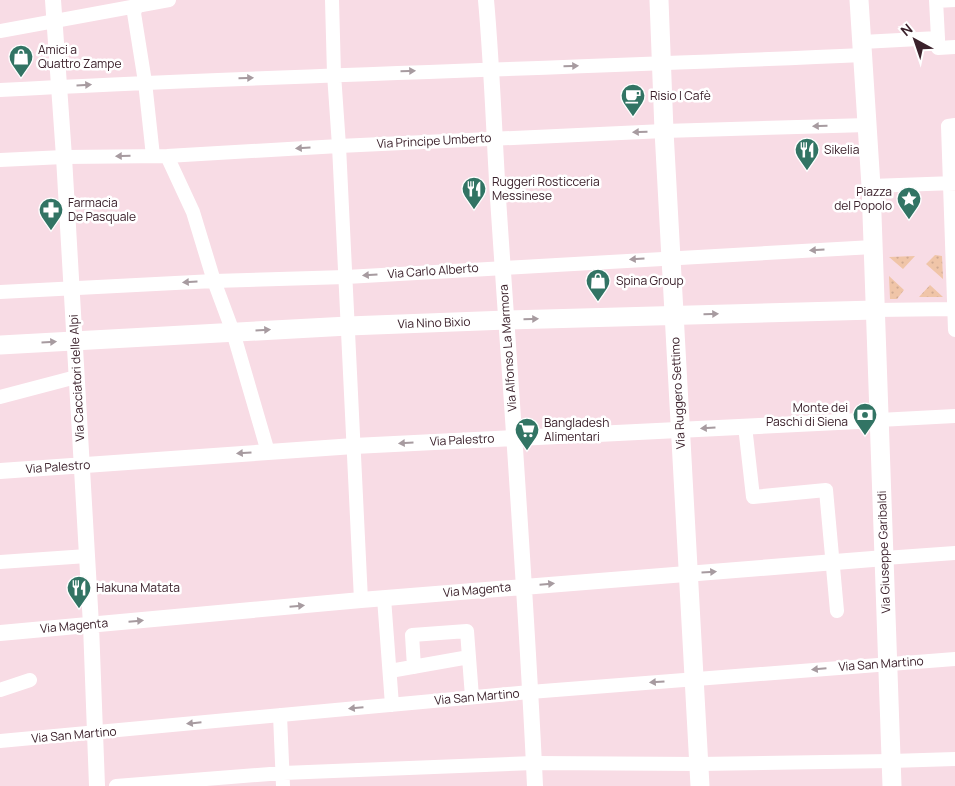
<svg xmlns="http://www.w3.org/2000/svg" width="955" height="786" viewBox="0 0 955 786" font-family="Manrope,sans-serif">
<defs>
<pattern id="grass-dots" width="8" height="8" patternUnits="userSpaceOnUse" patternTransform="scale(1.25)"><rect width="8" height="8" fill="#f0c5a8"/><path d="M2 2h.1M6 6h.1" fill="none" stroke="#cfa991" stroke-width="1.8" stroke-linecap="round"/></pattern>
</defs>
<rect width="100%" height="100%" fill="#f8dce5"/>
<path fill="url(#grass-dots)" d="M935,255L942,256L943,279L926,264Z
M915,256L903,269L889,257Z
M889,276L904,290L897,299H890Z
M930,285L943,297H919Z"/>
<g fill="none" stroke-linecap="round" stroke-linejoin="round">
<path stroke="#fff" stroke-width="14" d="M139,0L134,13L145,82L153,156
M332,0L334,74L339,146L361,600
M936,0L938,38
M936,1L955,0
M0,31L169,0
M862,42L938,38V48L955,47
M0,90C287,75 575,68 863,55
M955,125L948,126L955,330
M167,156L193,212L214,281L233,332L268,452
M0,160L64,157L167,156L339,146L664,131L868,125
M871,186L955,183
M0,292L214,281L346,277L873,247
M875,310L955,309
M0,397L76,377
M879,420L955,416
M745,426L753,497L826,490L837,611
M885,558L955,553
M0,562L87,556
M384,598L392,705
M414,667L412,635L467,631L472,697
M390,671L469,657
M0,690L30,680
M280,715L283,786
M0,741L530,692L955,659
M116,786L283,773L534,763L699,764L891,761L955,759"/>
<path stroke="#fff" stroke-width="16" d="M53,0L64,157L91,625L97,786
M486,0C492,66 494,132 498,198C511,394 526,590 535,786
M0,471L354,446L879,420
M0,633L361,600L885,558"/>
<path stroke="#fff" stroke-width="19" d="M659,0L664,131L700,786
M859,0L871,186L892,786
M0,345L348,326L507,320L875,310"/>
</g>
<defs><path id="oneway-solid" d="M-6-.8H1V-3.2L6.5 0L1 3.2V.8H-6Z" transform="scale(1.25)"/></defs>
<g fill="#a79ba0">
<use href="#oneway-solid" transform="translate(571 66) rotate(-2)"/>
<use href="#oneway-solid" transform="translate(408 71) rotate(-2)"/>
<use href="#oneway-solid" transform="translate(246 78) rotate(-2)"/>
<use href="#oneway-solid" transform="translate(84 85) rotate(-3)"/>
<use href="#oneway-solid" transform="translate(820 126) rotate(178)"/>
<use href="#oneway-solid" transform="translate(640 132) rotate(178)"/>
<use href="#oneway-solid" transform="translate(303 148) rotate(177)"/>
<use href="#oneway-solid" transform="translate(123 156) rotate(179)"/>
<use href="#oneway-solid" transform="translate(817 250) rotate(177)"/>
<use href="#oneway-solid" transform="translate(637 259) rotate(177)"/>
<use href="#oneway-solid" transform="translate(370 275) rotate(176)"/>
<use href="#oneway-solid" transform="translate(190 282) rotate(177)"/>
<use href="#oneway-solid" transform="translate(711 314) rotate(-2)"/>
<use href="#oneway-solid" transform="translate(531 319) rotate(-1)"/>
<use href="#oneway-solid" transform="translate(263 330) rotate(-3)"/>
<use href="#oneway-solid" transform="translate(49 342) rotate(-3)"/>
<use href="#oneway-solid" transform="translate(708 428) rotate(177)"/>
<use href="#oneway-solid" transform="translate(406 443) rotate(177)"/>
<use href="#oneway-solid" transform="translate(244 453) rotate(176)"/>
<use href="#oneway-solid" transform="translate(709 572) rotate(-4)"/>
<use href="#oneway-solid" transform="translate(547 584) rotate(-5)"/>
<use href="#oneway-solid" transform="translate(297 606) rotate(-5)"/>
<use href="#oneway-solid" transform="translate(136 621) rotate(-5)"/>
<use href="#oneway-solid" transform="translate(819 669) rotate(175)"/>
<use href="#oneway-solid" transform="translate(657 682) rotate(176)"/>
<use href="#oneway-solid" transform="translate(356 708) rotate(175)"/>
<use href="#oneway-solid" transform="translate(194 723) rotate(174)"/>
</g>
<defs>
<symbol id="shop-pin" viewBox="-11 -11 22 30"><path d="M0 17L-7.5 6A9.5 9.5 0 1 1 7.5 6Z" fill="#327464" stroke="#fff"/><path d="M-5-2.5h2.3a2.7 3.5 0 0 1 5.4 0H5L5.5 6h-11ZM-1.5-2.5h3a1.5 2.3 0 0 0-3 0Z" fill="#fff"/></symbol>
<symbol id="cafe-pin" viewBox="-11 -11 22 30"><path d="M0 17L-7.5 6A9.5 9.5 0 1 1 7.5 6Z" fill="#327464" stroke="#fff"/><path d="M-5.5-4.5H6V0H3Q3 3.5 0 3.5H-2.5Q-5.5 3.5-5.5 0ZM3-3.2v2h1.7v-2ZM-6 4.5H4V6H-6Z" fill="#fff"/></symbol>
<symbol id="restaurant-pin" viewBox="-11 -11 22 30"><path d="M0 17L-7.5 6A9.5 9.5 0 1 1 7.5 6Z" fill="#327464" stroke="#fff"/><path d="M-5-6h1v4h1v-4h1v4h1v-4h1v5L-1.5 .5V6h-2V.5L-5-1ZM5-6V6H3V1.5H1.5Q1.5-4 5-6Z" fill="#fff"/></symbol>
<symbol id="sight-pin" viewBox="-11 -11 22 30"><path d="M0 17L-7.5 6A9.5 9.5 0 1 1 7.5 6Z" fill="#327464" stroke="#fff"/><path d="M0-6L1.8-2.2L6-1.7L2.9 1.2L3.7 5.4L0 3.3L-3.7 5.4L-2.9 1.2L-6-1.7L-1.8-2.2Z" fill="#fff"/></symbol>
<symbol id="pharmacy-pin" viewBox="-11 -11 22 30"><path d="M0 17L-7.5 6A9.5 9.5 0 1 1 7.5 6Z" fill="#327464" stroke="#fff"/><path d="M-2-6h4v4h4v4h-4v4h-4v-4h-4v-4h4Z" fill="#fff"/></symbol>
<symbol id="bank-pin" viewBox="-11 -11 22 30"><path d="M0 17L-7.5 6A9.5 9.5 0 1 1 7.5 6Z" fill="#327464" stroke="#fff"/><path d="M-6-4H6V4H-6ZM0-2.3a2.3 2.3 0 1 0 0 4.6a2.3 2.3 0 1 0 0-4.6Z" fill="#fff"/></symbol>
<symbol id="supermarket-pin" viewBox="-11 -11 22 30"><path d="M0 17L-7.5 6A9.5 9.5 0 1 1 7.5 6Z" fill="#327464" stroke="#fff"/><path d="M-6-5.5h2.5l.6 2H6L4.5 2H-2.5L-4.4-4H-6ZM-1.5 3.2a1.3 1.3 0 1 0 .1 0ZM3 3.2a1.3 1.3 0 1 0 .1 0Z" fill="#fff"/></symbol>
</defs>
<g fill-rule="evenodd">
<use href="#shop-pin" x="7" y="43" width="28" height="38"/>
<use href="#cafe-pin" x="619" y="82" width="28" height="38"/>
<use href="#restaurant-pin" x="793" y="136" width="28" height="38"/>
<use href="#restaurant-pin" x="460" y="175" width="28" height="38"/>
<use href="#sight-pin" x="895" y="185" width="28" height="38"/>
<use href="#pharmacy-pin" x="37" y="196" width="28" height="38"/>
<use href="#shop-pin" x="584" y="267" width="28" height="38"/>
<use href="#bank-pin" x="851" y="401" width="28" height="38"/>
<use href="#supermarket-pin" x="513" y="416" width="28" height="38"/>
<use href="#restaurant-pin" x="65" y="574" width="28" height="38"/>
</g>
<g text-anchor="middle" stroke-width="5" stroke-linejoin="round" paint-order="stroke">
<g font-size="12" fill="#3b212b" stroke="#fff" text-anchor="start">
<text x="38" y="54">Amici a<tspan x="38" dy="14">Quattro Zampe</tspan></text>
<text x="650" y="100">Risio I Cafè</text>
<text x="824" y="154">Sikelia</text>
<text x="492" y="186">Ruggeri Rosticceria<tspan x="492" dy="14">Messinese</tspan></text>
<text x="892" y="196" text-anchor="end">Piazza<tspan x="892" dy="14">del Popolo</tspan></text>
<text x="68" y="207">Farmacia<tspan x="68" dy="14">De Pasquale</tspan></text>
<text x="616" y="285">Spina Group</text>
<text x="848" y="412" text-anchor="end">Monte dei<tspan x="848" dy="14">Paschi di Siena</tspan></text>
<text x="544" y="427">Bangladesh<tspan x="544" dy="14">Alimentari</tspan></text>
<text x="96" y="592">Hakuna Matata</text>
</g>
<g font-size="12" fill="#3b212b" stroke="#fff">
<text transform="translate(434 141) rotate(-3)" y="4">Via Principe Umberto</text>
<text transform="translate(433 271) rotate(-4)" y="4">Via Carlo Alberto</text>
<text transform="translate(434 323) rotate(-2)" y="4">Via Nino Bixio</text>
<text transform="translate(508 348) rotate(-94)" y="4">Via Alfonso La Marmora</text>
<text transform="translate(77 378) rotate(-93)" y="4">Via Cacciatori delle Alpi</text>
<text transform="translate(678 393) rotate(-93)" y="4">Via Ruggero Settimo</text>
<text transform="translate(462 440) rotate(-3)" y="4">Via Palestro</text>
<text transform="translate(58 467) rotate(-4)" y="4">Via Palestro</text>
<text transform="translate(884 552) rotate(-92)" y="4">Via Giuseppe Garibaldi</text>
<text transform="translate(477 590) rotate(-5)" y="4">Via Magenta</text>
<text transform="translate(74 626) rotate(-5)" y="4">Via Magenta</text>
<text transform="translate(881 664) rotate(-4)" y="4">Via San Martino</text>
<text transform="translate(477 697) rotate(-5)" y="4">Via San Martino</text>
<text transform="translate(74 735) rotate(-5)" y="4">Via San Martino</text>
</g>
</g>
<g transform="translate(915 40) rotate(320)" stroke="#ffffff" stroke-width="4" paint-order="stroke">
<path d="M0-4L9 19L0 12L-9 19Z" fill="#3b212b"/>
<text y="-8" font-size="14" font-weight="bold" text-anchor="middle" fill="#3b212b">N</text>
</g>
</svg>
